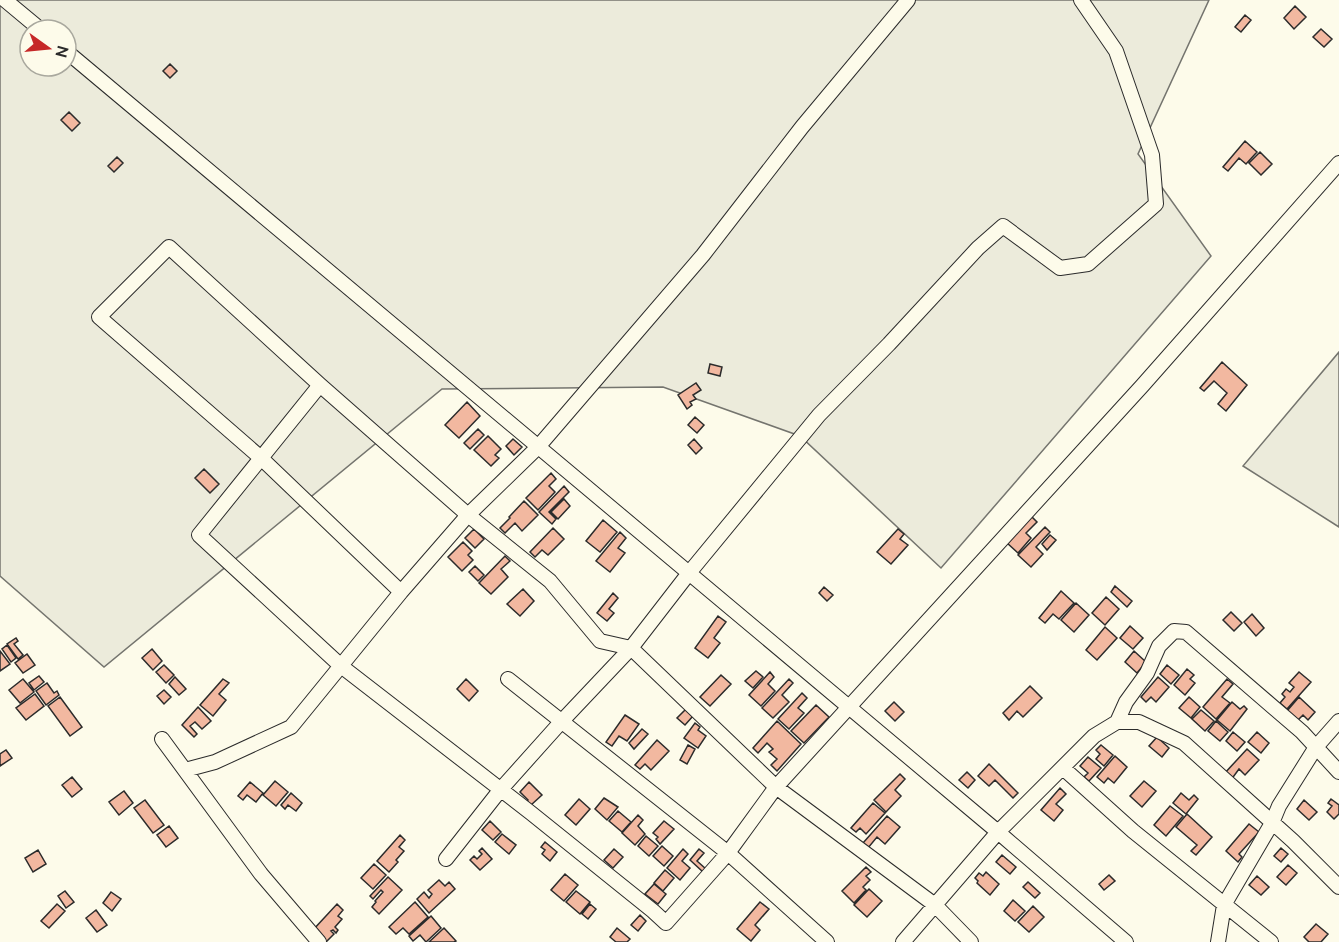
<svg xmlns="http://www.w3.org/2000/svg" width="1339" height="942" viewBox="0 0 1339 942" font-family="Ubuntu,sans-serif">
<rect width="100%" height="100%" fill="#fdfbea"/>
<path fill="#ecebdb" stroke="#74746e" stroke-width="1.5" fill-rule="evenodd" d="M0,0H1209L1138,154L1211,256L941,568L800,436L663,387L442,389L104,667L0,576ZM30,30H66V66H30Z
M1339,352V527L1243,466Z"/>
<path fill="#f2b8a0" stroke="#2b2b2b" stroke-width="1.5" d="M1295,6L1306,17L1294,29L1284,18Z
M1245,15L1251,20L1241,32L1235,27Z
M1321,29L1332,39L1324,47L1313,37Z
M170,64L177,71L170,78L163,71Z
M69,112L80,123L72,131L61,120Z
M1245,141L1257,152L1246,164L1239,158L1228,171L1223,167Z
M1260,152L1272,164L1261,175L1249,163Z
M117,157L123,163L114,172L108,166Z
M1222,362L1247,385L1226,411L1218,404L1227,393L1214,381L1204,391L1200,388Z
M710,364L722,367L720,376L708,373Z
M696,383L701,390L693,395L696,399L690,402L692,405L687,409L678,395Z
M467,402L480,416L459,438L445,425Z
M695,417L704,425L697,433L688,425Z
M478,429L484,435L470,449L464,443Z
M488,436L501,449L495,455L499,458L491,466L474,450Z
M513,439L522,447L514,455L506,446Z
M694,439L702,448L696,454L688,445Z
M204,469L219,484L210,493L195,478Z
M551,473L556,479L549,486L555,492L538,510L526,498Z
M564,486L569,492L549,512L556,519L552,524L539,512Z
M564,499L570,506L558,519L551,512Z
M524,501L538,515L522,531L515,523L505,533L500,528L510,518L509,517Z
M1031,516L1037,522L1026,533L1031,538L1018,553L1006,542Z
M603,520L617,532L600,552L586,541Z
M1045,527L1050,532L1036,547L1043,554L1031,567L1018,555Z
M553,528L564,539L548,555L542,550L535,557L530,552Z
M474,529L484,539L475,548L465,538Z
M898,529L904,534L900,539L908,545L891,564L877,552Z
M620,532L626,538L618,548L625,553L610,572L596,561Z
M1050,535L1056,540L1047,550L1042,544Z
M463,542L472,551L468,555L473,560L462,571L448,557Z
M505,556L510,561L501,569L508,577L491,594L479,583Z
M475,566L484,575L478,581L469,572Z
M1115,586L1132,601L1127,607L1111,592Z
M824,587L833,595L827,601L819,593Z
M523,589L534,601L520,616L507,604Z
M1061,591L1074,603L1059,619L1053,614L1045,623L1039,618Z
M613,593L618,598L609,609L614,613L607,621L597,613Z
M1106,597L1119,609L1105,625L1092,613Z
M1076,603L1089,615L1074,632L1061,620Z
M1231,612L1242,623L1234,631L1223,620Z
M1252,614L1264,628L1256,636L1244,622Z
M718,616L726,622L714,638L720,643L708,658L695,648Z
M1130,626L1143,638L1133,649L1120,638Z
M1105,627L1117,638L1097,660L1086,650Z
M16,638L18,641L14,644L23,655L18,659L7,644Z
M7,645L16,658L11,662L2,649Z
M152,649L162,661L153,670L142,658Z
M0,651L10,664L0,671Z
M1134,651L1146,662L1137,673L1125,662Z
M27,654L35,665L23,673L15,663Z
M164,665L174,675L166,683L156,672Z
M1167,665L1179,675L1171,684L1160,674Z
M1187,669L1194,675L1190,679L1195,683L1185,695L1174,685Z
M756,671L763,677L753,688L745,681Z
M770,672L774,677L768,684L775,691L761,706L749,695Z
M1299,672L1311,682L1287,709L1280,703L1285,697L1282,694L1286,689L1290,692L1294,687L1289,683Z
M721,675L731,684L710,706L700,697Z
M39,676L44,682L34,690L29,683Z
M175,677L186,689L179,695L169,684Z
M1158,677L1169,687L1156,702L1151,697L1146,702L1141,697Z
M23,679L34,692L20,703L9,690Z
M223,679L229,683L219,694L226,700L213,716L200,705Z
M466,679L478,691L469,701L457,689Z
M789,679L793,683L782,695L789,702L773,718L762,708Z
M1227,679L1233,684L1222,697L1230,703L1216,719L1203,707Z
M47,683L54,693L57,691L59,695L46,705L36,691Z
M1030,686L1042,698L1023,717L1017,711L1009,720L1003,713Z
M164,690L171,697L164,704L157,696Z
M802,693L807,698L798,708L804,713L789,729L778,719Z
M35,694L44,706L26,720L16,708Z
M60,697L82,727L70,736L48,706Z
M1189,697L1200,707L1191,718L1179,708Z
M1299,697L1315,712L1308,720L1303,715L1298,720L1287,711Z
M894,702L904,712L895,721L885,711Z
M1232,702L1240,709L1244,706L1247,709L1230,731L1217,720Z
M816,705L829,717L804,743L791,731Z
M198,707L211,721L202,729L195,722L190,726L197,734L194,737L182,725Z
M686,709L693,716L685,725L677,718Z
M1201,710L1214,721L1205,731L1192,719Z
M625,715L639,724L627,741L619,736L612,746L606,742Z
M777,721L801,744L777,771L771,765L777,759L769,752L773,749L767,743L758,753L753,748Z
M1216,721L1228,732L1220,741L1208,731Z
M695,723L700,727L698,730L706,736L698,748L684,738Z
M642,729L648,734L634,749L629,743Z
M1233,732L1245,742L1237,751L1226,741Z
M1257,732L1269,743L1261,753L1248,742Z
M1157,737L1169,748L1162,757L1149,746Z
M657,740L669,751L651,770L645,764L640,769L635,765Z
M688,745L695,749L687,764L680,760Z
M1101,745L1113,755L1104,766L1096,759L1100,754L1096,750Z
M1247,749L1259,760L1245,775L1239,769L1231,780L1224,774Z
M6,750L12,758L0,766V754Z
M1115,756L1127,767L1114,783L1108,778L1104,783L1097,777Z
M1088,757L1101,768L1089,781L1084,777L1088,773L1080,766Z
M989,764L1018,793L1013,798L995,780L989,786L978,776Z
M967,772L975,780L968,788L959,780Z
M900,774L905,779L895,790L901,796L886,812L874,800Z
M72,777L82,789L72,797L62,785Z
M275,781L288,792L276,806L263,795Z
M1144,781L1156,791L1142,807L1130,796Z
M250,782L263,793L256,802L247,795L243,800L238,796Z
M529,782L542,795L531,805L527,801L528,800L520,792Z
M1060,788L1066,794L1056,804L1063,810L1054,821L1041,810Z
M124,791L133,803L119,815L109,802Z
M291,793L302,803L296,811L288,805L285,809L281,805Z
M1181,793L1189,800L1194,795L1198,799L1186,814L1173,803Z
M604,798L618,807L607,820L595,809Z
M579,799L590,809L576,825L565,815Z
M1331,799L1339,805V814L1334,819L1327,812L1332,806L1328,803Z
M145,800L164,825L153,833L134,808Z
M1304,800L1317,812L1309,820L1297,809Z
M873,803L885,813L866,834L860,828L856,832L851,828Z
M1170,806L1183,816L1166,836L1154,825Z
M618,811L631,822L622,832L609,821Z
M1187,814L1212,837L1196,855L1191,851L1197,845L1176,827Z
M638,815L643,820L638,826L645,834L635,845L622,833Z
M887,816L900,827L885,844L877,837L868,848L863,843Z
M490,821L501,832L493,840L482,830Z
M664,821L674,829L660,844L656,839L658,837L653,833Z
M1249,824L1259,832L1239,854L1242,857L1238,862L1226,851Z
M169,826L178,838L166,847L157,835Z
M502,834L516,845L509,854L495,842Z
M400,835L405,840L399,847L404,851L396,860L398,862L389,872L377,861Z
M646,836L658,846L649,856L638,846Z
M545,842L557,852L550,861L542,854L545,850L541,847Z
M662,846L673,856L664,866L653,856Z
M482,848L492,859L480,870L470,860L474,856L477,859L482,854L479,851Z
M1281,848L1288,854L1281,862L1274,856Z
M614,849L623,857L613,868L604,860Z
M683,849L688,854L682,861L690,868L680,880L667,868Z
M699,849L704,853L697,861L706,869L703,872L690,860Z
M38,850L46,864L33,872L25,858Z
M1002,855L1016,867L1010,874L996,862Z
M374,864L386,875L373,889L361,878Z
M1288,865L1297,873L1286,885L1277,877Z
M866,867L871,872L866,876L870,880L863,887L866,890L854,903L842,891Z
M665,870L674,878L663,891L654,883Z
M986,872L999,884L990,895L977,883L978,881L975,878L979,873L983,876Z
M565,874L578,885L564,901L551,890Z
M1109,875L1115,881L1104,890L1099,884Z
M1257,876L1269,887L1261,895L1249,885Z
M388,877L402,890L379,914L372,907L376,902L375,901L383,892L381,890L373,899L370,896Z
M439,880L445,886L449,882L455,889L429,913L417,899L424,892L429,898L432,894L428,890Z
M1028,882L1040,893L1035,898L1023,887Z
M654,884L666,894L658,904L645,894Z
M869,889L882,901L867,917L854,905Z
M65,891L74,902L66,908L58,896Z
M576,891L590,902L580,914L566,902Z
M111,892L121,899L112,911L103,903Z
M1013,900L1025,911L1015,921L1004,911Z
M415,902L428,917L409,934L403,928L396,934L389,927Z
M760,902L769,909L755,925L760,930L751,941L737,929Z
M57,904L65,911L49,928L41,921Z
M337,904L343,910L338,916L342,919L335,927L338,930L336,933L333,930L331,931L334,934L326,942L313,930Z
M590,904L596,909L588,919L582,914Z
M1033,906L1044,917L1029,932L1018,922Z
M96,910L107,925L97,932L86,918Z
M640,915L646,921L638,931L631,925Z
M431,916L441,928L426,942L420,935L413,941L409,936Z
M1316,924L1328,934L1321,942H1309L1304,937Z
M444,928L456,941L454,942H429Z
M617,928L630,939L627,942H616L610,937Z"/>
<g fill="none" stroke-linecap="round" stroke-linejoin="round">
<defs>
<path id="minor" d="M5,0L41,30
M66,51L998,832L1126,942
M320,385L199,535L341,666L531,813L653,911L666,923L728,853L776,787L1142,386L1339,163
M401,592L261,458L99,317L169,247L320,385L468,515L550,581L600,641L631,648L776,787L935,905L971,942
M508,679L728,853L827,942
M1117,722L1126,702L1147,673L1159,646L1174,631L1186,632L1302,732L1339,772
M162,739L261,874L319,942
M1063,768L1133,831L1271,942
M185,770L215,762L291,727L401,592L468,515L538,447L703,255L802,127L908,0
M446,859L501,789L561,722L631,648L689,573L819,415L889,344L978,248L1003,226L1060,268L1088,264L1156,204L1152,155L1116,51L1081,0
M903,942L998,832L1094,736L1117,722H1139L1184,743L1293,841L1339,887
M1218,942L1224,905L1272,823L1279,806L1316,747L1339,721"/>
</defs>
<use href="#minor" stroke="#2b2b2b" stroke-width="16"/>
<use href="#minor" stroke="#fdfbea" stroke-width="14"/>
</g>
<g transform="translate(48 48) rotate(105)"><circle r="28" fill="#fdfbea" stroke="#a9a89e" stroke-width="1.5"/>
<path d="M0-4.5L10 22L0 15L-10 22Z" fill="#c62828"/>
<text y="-9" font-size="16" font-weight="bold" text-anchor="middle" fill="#2b2b2b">N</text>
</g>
</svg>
